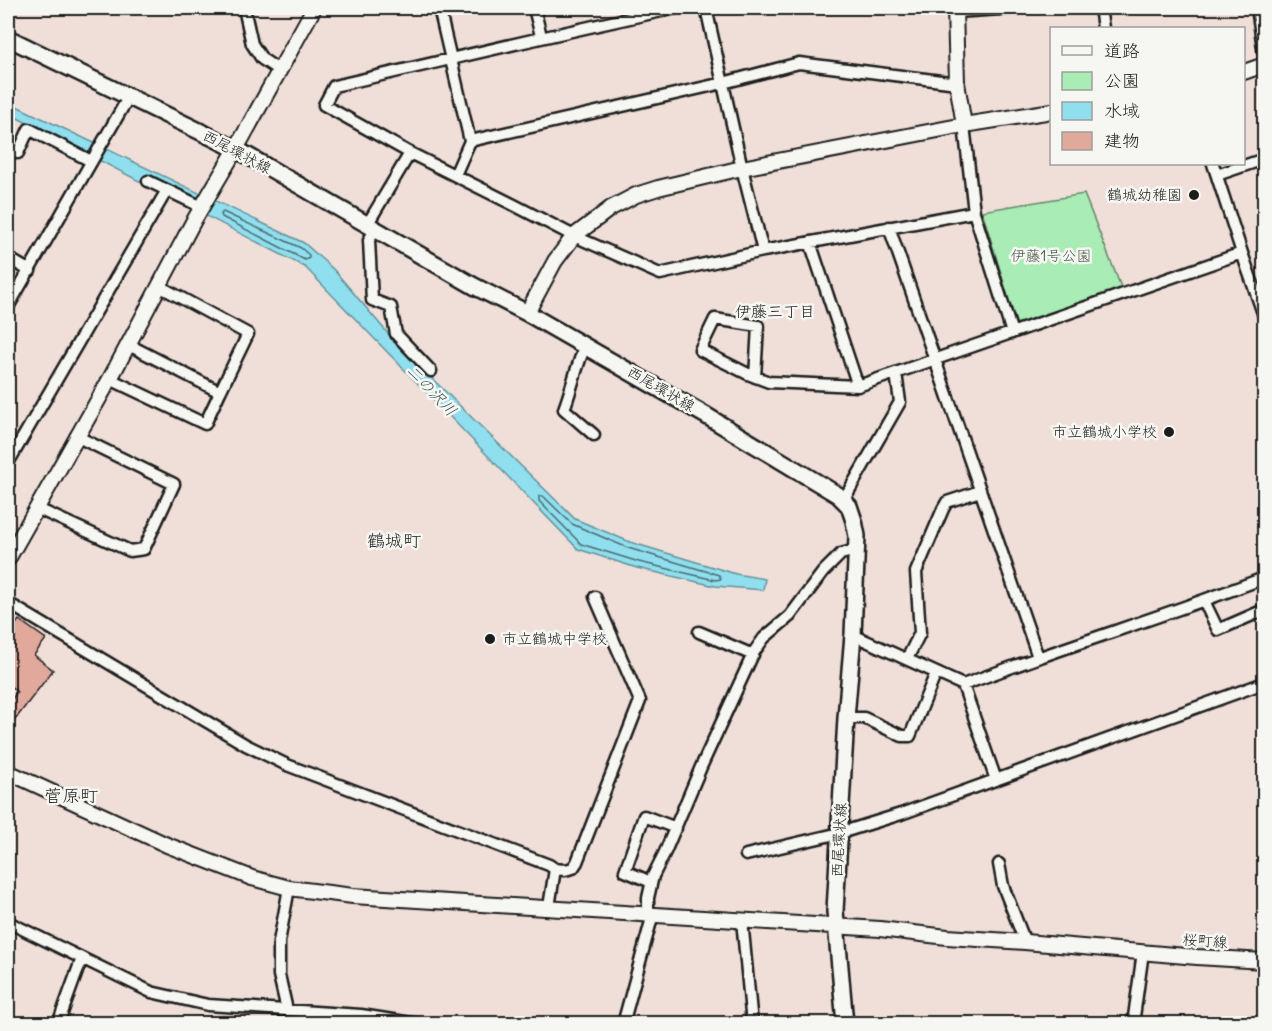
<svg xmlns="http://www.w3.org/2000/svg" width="1272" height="1031" viewBox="0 0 1272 1031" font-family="Delius,'Klee One',sans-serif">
<rect width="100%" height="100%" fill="#f0dfd8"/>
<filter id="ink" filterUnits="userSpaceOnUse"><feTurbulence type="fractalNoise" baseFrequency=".0167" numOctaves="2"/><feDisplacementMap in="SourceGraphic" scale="12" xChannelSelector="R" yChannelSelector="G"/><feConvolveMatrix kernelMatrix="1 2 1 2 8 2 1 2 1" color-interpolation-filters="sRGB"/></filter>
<g filter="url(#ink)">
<path fill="#aaecb5" stroke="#638468" stroke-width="1.5" d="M1084,194L1123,292L1018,329L982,211Z"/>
<path fill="#90dfee" stroke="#62919a" stroke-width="1.5" d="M8,102L304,243L334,270L396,343L575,519L630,542L736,574L765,579L763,590L715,586L637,568L578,549L305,267L8,113Z"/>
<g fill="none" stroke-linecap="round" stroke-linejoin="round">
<path stroke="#4a6a70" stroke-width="1.5" d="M223,212L301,248L309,255V258L305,260L222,217L221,214Z
M539,496H543L572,524L628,548L719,575L721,579L715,580L639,562L581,544L539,501Z"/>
</g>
<path fill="#e1a89c" stroke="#1c1c1c" stroke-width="1.5" d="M19,620L46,639L34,655L53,670L8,729V704L17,692L8,684V634Z"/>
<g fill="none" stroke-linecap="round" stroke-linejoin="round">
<defs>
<path id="minor" d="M244,8L252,44L262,59L280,71
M439,8L470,141L455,175
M534,8L541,36
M676,8C562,32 448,60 334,86L324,105L410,153L514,205L574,236L660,274L763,251L974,212
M706,8L742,168L763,251
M1100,8L1103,28
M1257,8L1264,54
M955,12L1017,8
M964,125L974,212L1012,333
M470,141L723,83L799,63L957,83
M8,148L18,153L29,129L91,161
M1213,164L1242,253L1264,316
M1217,175L1264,159
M148,181L202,207
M367,225L410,153
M889,227L1038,657
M375,230L369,240L372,300L391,307L396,334L431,371
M810,242L858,386
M8,258L30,271
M8,307L128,98
M127,344L220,392L248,334L159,286
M585,346C576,367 572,388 564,409L594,435
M755,377L758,326L715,319L700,350L748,374L769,382L858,386L1242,253
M110,379L205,424L220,392
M8,463L167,190
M843,501L900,402L896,373
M36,508L130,551L144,549L174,484L76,436
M1204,601L1218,630L1264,610
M8,603L246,745L287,765L549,865L555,869L549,907
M699,632L753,655
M853,635L963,685C1063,647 1165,616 1264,578
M907,659L920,633L916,572L943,509L947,502L980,491
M963,685L996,780
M846,718H864L902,736H910L936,673
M746,855L840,833L901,814L1264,683
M999,864L1003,886L1025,942
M554,869L565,870L573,868L577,862L640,701L595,597
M651,882L625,871L644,816L676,828
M648,914V898L653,876L665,852L701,767L754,652L764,638L790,616L823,572L841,554L856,550
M742,920L752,1024
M8,922L151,992L208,1005L361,1015L418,1024
M287,1010L279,975V942L289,888
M58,1024L82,958
M623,1024L653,914
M1133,1024L1143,952"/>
<path id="tertiary" d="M955,8L957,83L964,125
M1244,72L1264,65
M527,313L555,261L574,236L611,208L636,195L658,188L742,168L964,125L1052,111
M8,559L110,379L193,222L236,149L314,8
M8,772L167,845L252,878L289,888L353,896L880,929L947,937L1025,942L1197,957L1264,961"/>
<path id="secondary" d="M8,38L236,149L474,286L527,313L705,415L838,495L849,506L854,521L857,536L853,635L846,718L835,911L845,1024"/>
</defs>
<use href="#minor" stroke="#1c1c1c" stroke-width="15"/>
<use href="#tertiary" stroke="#1c1c1c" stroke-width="18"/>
<use href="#secondary" stroke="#1c1c1c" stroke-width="20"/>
<use href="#minor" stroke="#f6f6f2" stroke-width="10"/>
<use href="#tertiary" stroke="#f6f6f2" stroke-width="14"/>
<use href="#secondary" stroke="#f6f6f2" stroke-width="15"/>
</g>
</g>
<g fill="#1c1c1c" stroke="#f6f6f2" stroke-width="2">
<circle cx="1194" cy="195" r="6"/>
<circle cx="1169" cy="432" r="6"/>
<circle cx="490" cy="639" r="6"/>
</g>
<g text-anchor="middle" stroke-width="5" stroke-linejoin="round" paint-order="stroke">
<g font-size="15" fill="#1c1c1c" stroke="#f6f6f2">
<text transform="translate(237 152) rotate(28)" y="5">西尾環状線</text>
<text transform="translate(661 389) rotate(30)" y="5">西尾環状線</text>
<text transform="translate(839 840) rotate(-87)" y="5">西尾環状線</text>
<text transform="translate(1205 941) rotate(4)" y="5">桜町線</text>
</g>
<g font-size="15" fill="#1c1c1c" stroke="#f6f6f2" text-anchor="end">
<text x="1182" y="200">鶴城幼稚園</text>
<text x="1157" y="437">市立鶴城小学校</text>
<text x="502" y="644" text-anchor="start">市立鶴城中学校</text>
</g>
<g font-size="15" fill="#475a4a" stroke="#f6f6f2">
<text x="1051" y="261">伊藤1号公園</text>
</g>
<g font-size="16" fill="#1c1c1c" stroke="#f6f6f2">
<text x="775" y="317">伊藤三丁目</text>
</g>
<g font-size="16" font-style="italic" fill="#3f565b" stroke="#f6f6f2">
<text transform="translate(432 390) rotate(46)" y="6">二の沢川</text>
</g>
<g font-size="18" fill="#1c1c1c" stroke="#f6f6f2">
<text x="394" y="547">鶴城町</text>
<text x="71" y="802">菅原町</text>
</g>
</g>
<rect width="1272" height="1031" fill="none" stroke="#f6f6f2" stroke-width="30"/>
<rect x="15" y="15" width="1242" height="1001" fill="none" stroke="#1c1c1c" stroke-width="2" filter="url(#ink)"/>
<rect x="1050" y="27" width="195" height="138" fill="#f6f6f2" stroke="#9f9f9c" stroke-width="1.5"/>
<rect x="1062" y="46" width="30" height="9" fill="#f6f6f2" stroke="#9f9f9c" stroke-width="1.5"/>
<text x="1104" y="57" font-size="18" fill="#1c1c1c">道路</text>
<rect x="1062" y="72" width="30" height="18" fill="#aaecb5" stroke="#9f9f9c" stroke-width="1.5"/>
<text x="1104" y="87" font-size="18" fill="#1c1c1c">公園</text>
<rect x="1062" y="102" width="30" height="18" fill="#90dfee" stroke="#9f9f9c" stroke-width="1.5"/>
<text x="1104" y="117" font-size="18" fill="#1c1c1c">水域</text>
<rect x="1062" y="132" width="30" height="18" fill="#e1a89c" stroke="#9f9f9c" stroke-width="1.5"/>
<text x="1104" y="147" font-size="18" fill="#1c1c1c">建物</text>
</svg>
